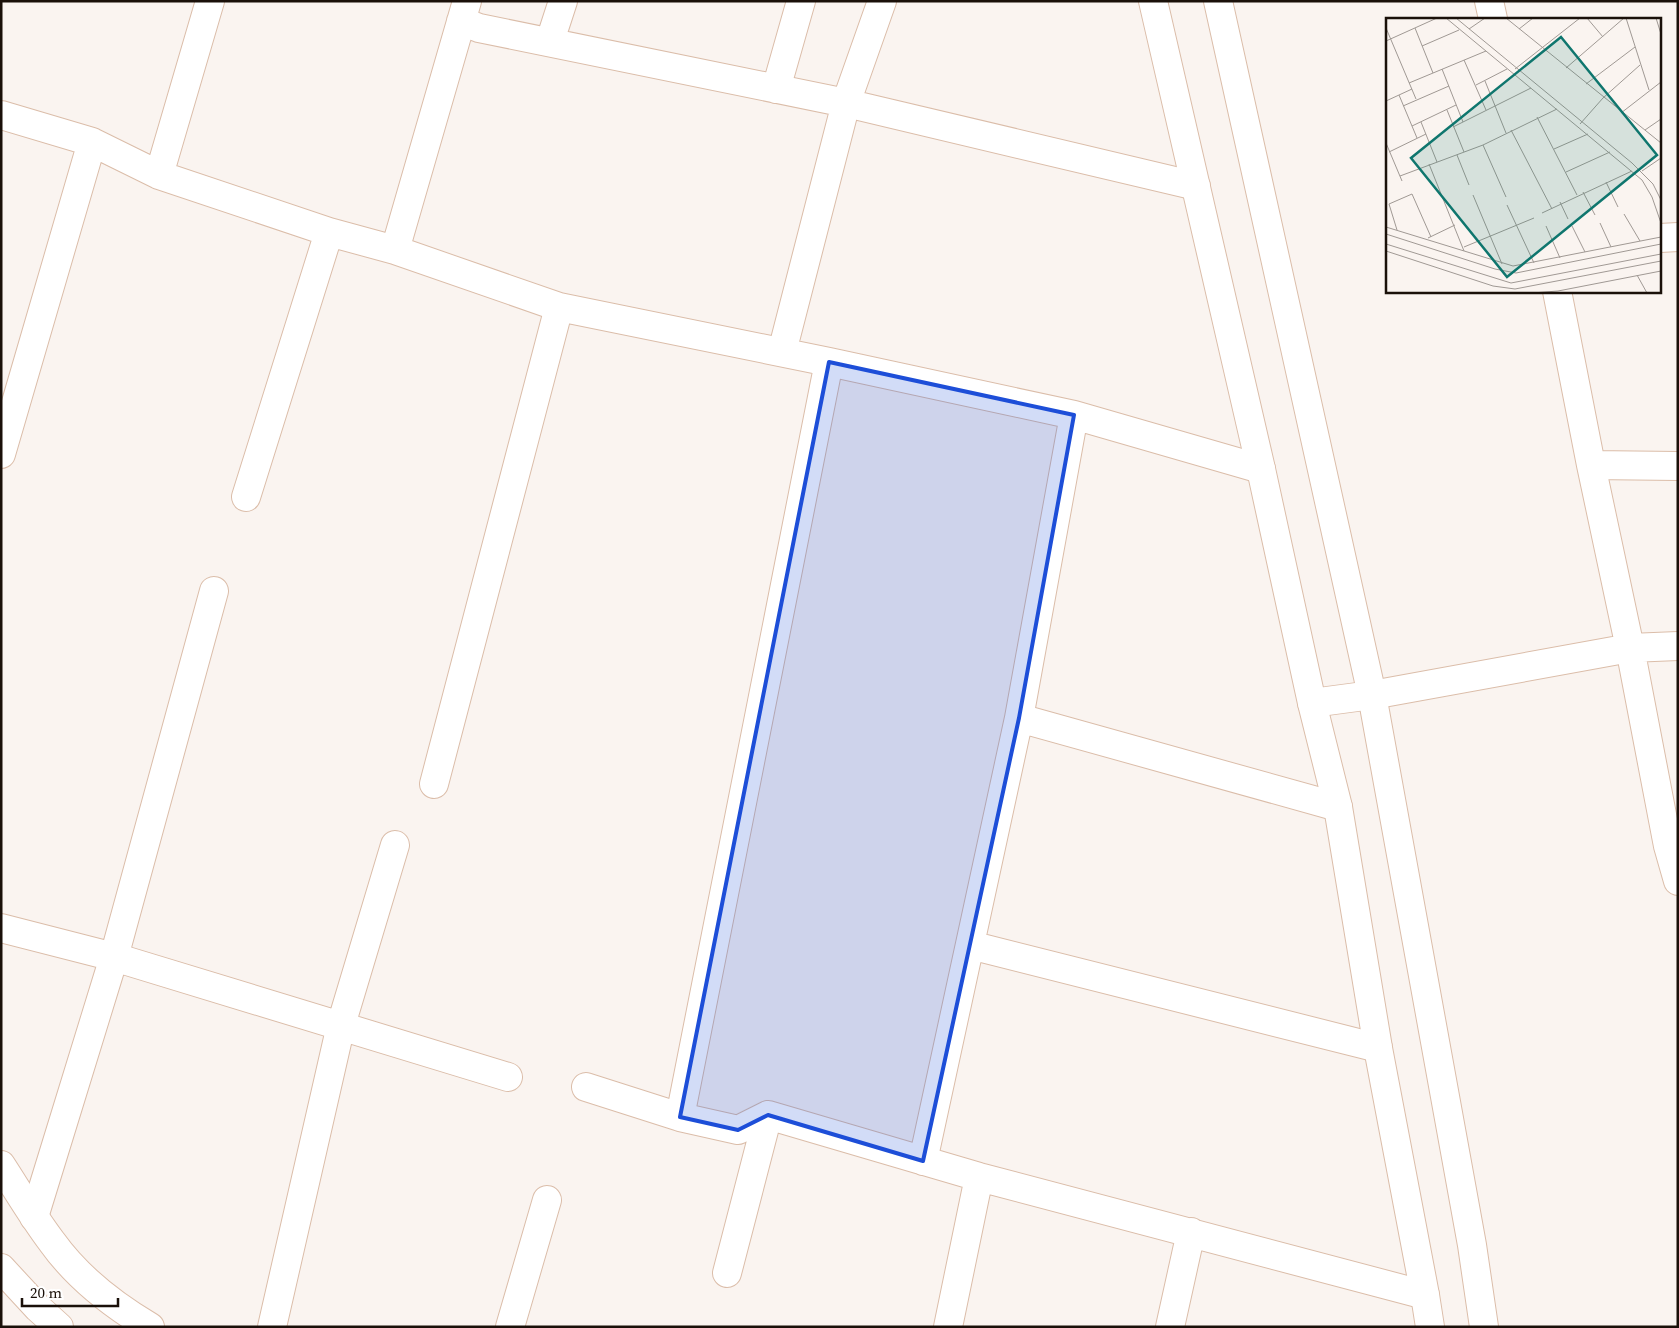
<svg xmlns="http://www.w3.org/2000/svg" width="1679" height="1328" viewBox="0 0 1679 1328" font-family="'Source Serif 4',serif">
<rect width="100%" height="100%" fill="#faf4f0"/>
<g fill="none" stroke-linecap="round" stroke-linejoin="round">
<defs>
<path id="street" d="M1489,1L1493,19
M461,21L479,28L846,103L1196,186
M550,41L563,1
M776,89L801,1
M1,115L92,142L159,175L329,232L395,250L559,307L829,362L1074,415L1261,469
M159,175L210,1
M1660,238L1678,237
M395,250L467,1
M1557,291L1591,465L1630,648L1668,846L1678,881
M782,352L846,103L882,1
M1,454L92,142
M1591,465L1678,466
M246,497L329,232
M1312,703L1372,695L1630,648L1678,646
M1019,718L1338,807
M434,784L559,307
M1,928L114,957L508,1077
M970,945L1378,1048
M586,1087L680,1117L738,1130L768,1115L979,1177L1425,1295
M680,1117L829,362
M923,1161L1019,718L1074,415
M34,1217L114,957L214,591
M727,1273L768,1115
M272,1327L341,1025L395,845
M510,1327L547,1200
M948,1327L979,1177
M1170,1327L1191,1232"/>
<path id="secondary" d="M1153,1L1261,469L1312,703L1338,807L1378,1048L1425,1295L1430,1327
M1218,1L1372,695L1472,1245L1484,1327
M1,1165C18,1191 33,1217 52,1242C77,1277 113,1305 150,1327"/>
<path id="primary" d="M1,1268L38,1308L59,1327"/>
</defs>
<use href="#street" stroke="#dbbda9" stroke-width="30"/>
<use href="#secondary" stroke="#dbbda9" stroke-width="30"/>
<use href="#primary" stroke="#dbbda9" stroke-width="30"/>
<use href="#street" stroke="#fff" stroke-width="28"/>
<use href="#secondary" stroke="#fff" stroke-width="28"/>
<use href="#primary" stroke="#fff" stroke-width="28"/>
</g>
<path fill="#1d4ed8" fill-opacity="0.2" stroke="#1d4ed8" stroke-width="4" stroke-linejoin="round" d="M829,362L1074,415L1019,718L923,1161L768,1115L738,1130L680,1117Z"/>
<g transform="translate(1386 18)">
<rect width="275" height="275" fill="#faf4f0"/>
<path fill="none" stroke="#a09994" stroke-width="1" d="M60,0L256,162L266,179L275,205M70,0L246,145L267,166L275,182M120,0L275,125M201,0L217,19M240,0L263,72M270,0L275,16M0,10L30,81M29,10L47,55M83,11L99,0M133,11L147,0M0,23L51,0M36,28L73,12M78,42L100,92M180,50L238,0M56,51L77,104M129,51L194,0M99,63L120,115M23,65L100,33M200,66L249,29M90,67L121,51M13,77L31,120M0,83L26,71M17,88L63,68M61,92L78,134M235,95L275,64M151,99L191,177M35,104L51,144M194,106L217,80L254,47M26,108L70,87M67,109L145,70M125,112L166,191M259,112L275,101M0,125L16,163M97,127L120,179M168,131L202,116M3,134L40,116M71,137L83,167M43,146L78,233M256,153L275,140M180,154L224,134M14,158L97,127L171,91M220,164L232,189M197,174L209,197M87,177L116,246M174,184L182,201M121,187L148,245M156,195L246,153M238,196L254,223M214,205L225,229M160,208L174,240M186,208L199,234M0,209L127,248L275,219M11,212L3,186L26,176L45,219M0,216L109,251L130,255L275,226M42,220L69,207M0,226L125,265L275,236M78,229L148,200M0,233L107,268L129,271L275,243M251,257L261,275M146,275L172,273L275,253"/>
<path fill="#0f766e" fill-opacity="0.15" stroke="#0f766e" stroke-width="2.5" d="M175,19L271,137L121,259L25,140Z"/>
<rect width="275" height="275" fill="none" stroke="#1a1009" stroke-width="2.5"/>
</g>
<rect width="1679" height="1328" fill="none" stroke="#1a1009" stroke-width="5"/>
<path d="M22 1298v8h96v-8" fill="none" stroke="#1a1009" stroke-width="2.5"/>
<text x="30" y="1298" font-size="15" fill="#1a1009" stroke="#ffffff" stroke-width="4" paint-order="stroke">20 m</text>
</svg>
